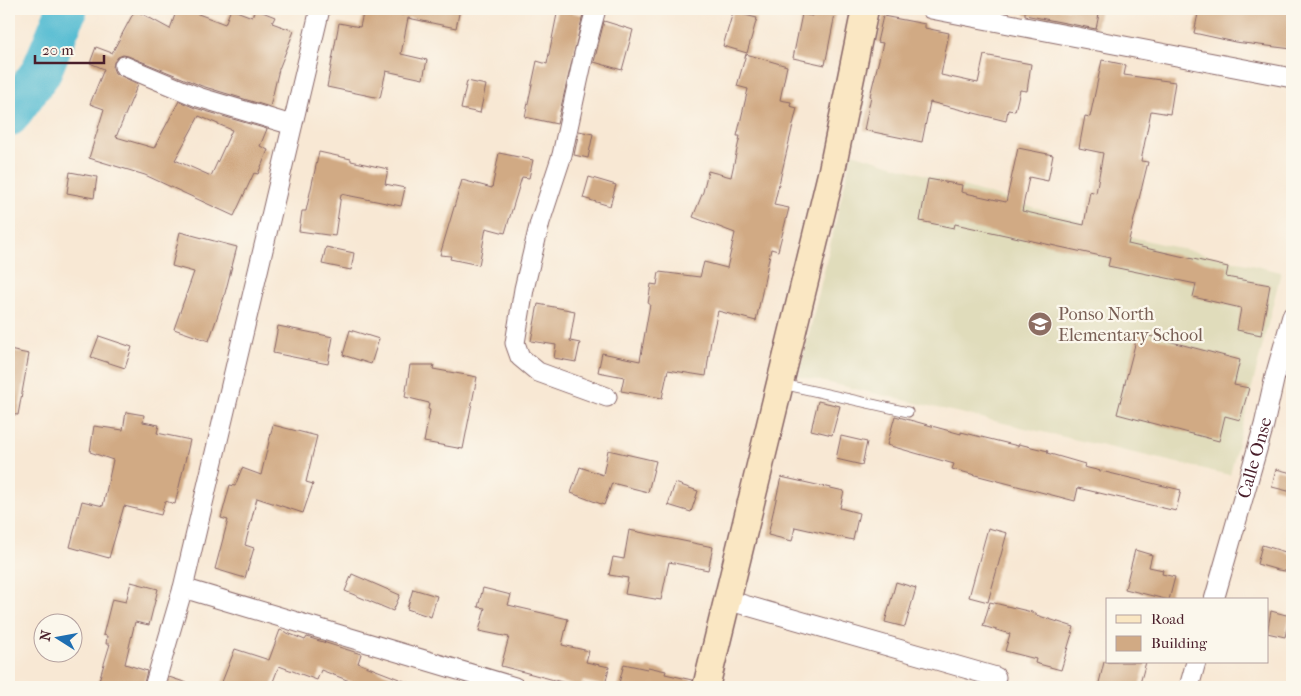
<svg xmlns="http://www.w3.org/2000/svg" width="1301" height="696" viewBox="0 0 1301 696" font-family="'IM FELL French Canon',serif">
<rect width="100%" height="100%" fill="#fbf7ec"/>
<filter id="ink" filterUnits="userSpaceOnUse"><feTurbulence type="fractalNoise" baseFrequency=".02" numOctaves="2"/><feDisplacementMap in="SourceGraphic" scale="10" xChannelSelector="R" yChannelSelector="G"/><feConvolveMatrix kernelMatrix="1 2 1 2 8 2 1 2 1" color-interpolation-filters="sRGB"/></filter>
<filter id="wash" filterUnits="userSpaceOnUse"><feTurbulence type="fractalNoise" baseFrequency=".0096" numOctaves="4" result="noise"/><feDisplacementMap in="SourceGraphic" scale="20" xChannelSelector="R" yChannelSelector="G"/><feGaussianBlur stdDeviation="1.12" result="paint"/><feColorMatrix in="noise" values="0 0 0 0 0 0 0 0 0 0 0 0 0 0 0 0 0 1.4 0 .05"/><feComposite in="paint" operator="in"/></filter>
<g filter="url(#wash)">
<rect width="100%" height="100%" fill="#f8e8d4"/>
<path fill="#e0dcbb" d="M852,153L1136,238L1281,272L1230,475L799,376Z"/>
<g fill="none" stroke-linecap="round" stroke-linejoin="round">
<path stroke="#54bcd2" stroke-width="41" d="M9,116L41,72L67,9"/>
</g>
<g id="blocks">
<path fill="#d1aa84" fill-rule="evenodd" d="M177,9H185L225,24L231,9L252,17L255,9L275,17L272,23L294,31L279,69L270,107L202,86L128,56L123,55L118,57L114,62L113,68L115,73L138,84L116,137L154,148L179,101L195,108L267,129L260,146L268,150L258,174L254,173L234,216L145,175L89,158L104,109L90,104L104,69L90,63L96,47L112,53L135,10L170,29ZM199,116L232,130L211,176L175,160Z
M364,9H373L403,15L404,9H460L456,28L408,18L401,54L427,60L423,79L386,71L380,98L327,87L339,23L360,27Z
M558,9L583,15L557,124L525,117L537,61L547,64Z
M814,9H836L825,65L793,58L802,14L812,16Z
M1025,9H1100L1096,29L1025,15Z
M1199,9H1292V49L1235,42L1194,33Z
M733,12L757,18L747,53L723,46Z
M883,16L925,24V28L949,33L941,75L978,83L984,55L1031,64L1027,91L1020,90L1015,111L1008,110L1006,121L930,102L922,142L864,130L871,96H870L883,43L877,42Z
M604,21L633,30L622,70L594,62Z
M746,54L787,66L780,100L791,102L790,106L797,108L774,205L789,208L778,251L771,249L756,321L718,311L711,340L706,376L668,370L662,398L621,391L624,377L598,372L602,353L640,361L650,304H648L651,284L657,285L659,272L700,277L704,262L727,268L735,233L693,217L703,192L708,171L731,177L740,136H737L748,89L737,86Z
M1102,60L1126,65L1124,75L1175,82L1170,114L1151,111L1141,161L1148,162L1128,244L1228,267L1226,277L1270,285L1261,335L1237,330L1241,308L1193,297L1196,284L1108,266L1110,258L955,224L954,228L920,221L928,179L962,185L961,192L1006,202L1018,148L1053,155L1048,181L1029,177L1022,211L1084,225L1090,191L1096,193L1103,153L1079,148L1085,116L1090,117Z
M467,81L486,85L480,113L461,109Z
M579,131L593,134L588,158L574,155Z
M319,152L351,159V161L388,169L385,184L405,188L401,206L341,194L335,236L299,231L302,211H306Z
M499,153L533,160L529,178L522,177L505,233L486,228L479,265L450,259L451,256L440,255L462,180L492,188Z
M70,172L97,177L94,198L67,193Z
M589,177L616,185L610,206L583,198Z
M180,232L237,247L224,297L209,341L174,329L194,272L172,266Z
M326,247L354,253L351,270L322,264Z
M538,304L575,311L570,341L580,343L576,362L554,358L556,345L531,341Z
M278,326L333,337L328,364L273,353Z
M350,330L379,339L371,364L343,355Z
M1138,333L1240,360L1234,385L1249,388L1240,420L1225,416L1219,441L1117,414Z
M99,336L132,347L125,368L91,357Z
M9,350L29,354L18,415L9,414Z
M410,365H434L433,369L477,377L463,449L424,442L430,410L428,409L429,403L405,397Z
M818,401L840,406L832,435L811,430Z
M126,412L144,415L143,422L159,425L157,433L190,440L175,504L165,501L161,515L124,506L109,558L70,547L82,501L103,506L113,460L90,452L94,426L123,430Z
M895,416L961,434V432L1018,446L1019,444L1048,451L1047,453L1085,464L1084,467L1181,490L1176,511L1078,488L1075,501L952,469L954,464L887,445Z
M273,425L317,436L306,482L313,484L303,513L257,498L245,545L254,548L245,578L215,569L228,520L221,518L230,485L235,486L242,468L261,475Z
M841,436L867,442L862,465L836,459Z
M608,450L656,461L648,492L612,483L604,505L571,493L580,467L603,475Z
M1276,469L1292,473V492L1272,487Z
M781,477L844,491L840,508L859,513L853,540L795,527L792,541L768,535Z
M675,483L698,491L691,512L668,505Z
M988,528L1007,533L988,602L969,597Z
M629,530L713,547L708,570L669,562L661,600L625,594L628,578L609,575L613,557L624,559Z
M1262,545L1292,554V572L1278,570L1257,564Z
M1135,550L1152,555L1149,567L1163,570L1162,574L1175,577L1169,600L1125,589Z
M352,574L400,595L393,611L345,591Z
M131,582L158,589L149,625L135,622L125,664L147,671L143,687H97L110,644H106L107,636L103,635L112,599L126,602Z
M896,582L916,588L905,627L885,622Z
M483,588L511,595L508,605L568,619L562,645L589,651L586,662L609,667L605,686L583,681L581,687L501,666L509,637L479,631L485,608L478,607Z
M413,589L437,596L431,617L407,609Z
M990,602L1036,613V615L1074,627L1061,670L1035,663L1036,659L1005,651L1010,634L983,626Z
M1271,611L1290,616L1285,637L1267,633Z
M280,630L305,640L307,637L361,654L358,663L417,686V687H365L321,670L317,680L279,666L271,687H220L235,649L269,660Z
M1104,662H1146L1139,687H1098Z
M624,664L647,669L648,667L666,671L665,674L692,680L691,687H618Z
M169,677L187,683L186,687H166Z"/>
</g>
</g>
<g filter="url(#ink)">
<use href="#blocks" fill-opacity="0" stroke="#876566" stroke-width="1"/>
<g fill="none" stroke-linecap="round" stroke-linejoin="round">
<defs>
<path id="lane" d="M782,384L908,412"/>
<g id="street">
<path d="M596,9L584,54L562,155L540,222L524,289L515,343L520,357L538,372L607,397"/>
<path d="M931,9L1292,78"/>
<path d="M124,66L198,97L292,125"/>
<path d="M183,588L515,687"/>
<path d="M727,600L996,677"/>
<path id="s1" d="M1214,600L1264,425L1275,376L1292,316"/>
<path d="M154,687L183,588L320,9"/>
<path d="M1189,687L1196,662"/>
</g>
<path id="secondary" d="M706,687L832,170L865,9"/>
</defs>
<use href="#lane" stroke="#876566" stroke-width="11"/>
<use href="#street" stroke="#876566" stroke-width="21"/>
<use href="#secondary" stroke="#876566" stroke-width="29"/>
<use href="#lane" stroke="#fff" stroke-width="9"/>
<use href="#street" stroke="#fff" stroke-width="19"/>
<use href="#secondary" stroke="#fae7c3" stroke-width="26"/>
</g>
</g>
<defs>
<symbol id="school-disc" viewBox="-11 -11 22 22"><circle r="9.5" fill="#8d6e63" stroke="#fbf7ec"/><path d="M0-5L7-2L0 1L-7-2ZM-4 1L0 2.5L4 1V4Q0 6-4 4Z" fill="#fff"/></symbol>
</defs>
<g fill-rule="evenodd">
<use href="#school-disc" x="1026" y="310" width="28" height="28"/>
</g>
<g text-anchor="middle" stroke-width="4.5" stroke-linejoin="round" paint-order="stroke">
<g font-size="18" fill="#785e54" stroke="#fbf7ec" text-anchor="start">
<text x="1058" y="320">Ponso North<tspan x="1058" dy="21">Elementary School</tspan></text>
</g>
<g font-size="18" fill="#4a1f2b" stroke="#fbf7ec">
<text dy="6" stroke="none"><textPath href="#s1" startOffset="148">Calle Onse</textPath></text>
</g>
</g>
<rect width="1301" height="696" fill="none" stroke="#fbf7ec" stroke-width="30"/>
<rect x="1106" y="598" width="162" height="65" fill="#fbf7ec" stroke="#b4a19f"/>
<rect x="1116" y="615" width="25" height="8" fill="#fae7c3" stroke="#b4a19f"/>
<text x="1151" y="624" font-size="15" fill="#4a1f2b">Road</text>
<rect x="1116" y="636" width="25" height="15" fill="#d1aa84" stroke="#b4a19f"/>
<text x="1151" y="648" font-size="15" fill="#4a1f2b">Building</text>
<g transform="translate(58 638) rotate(281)"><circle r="24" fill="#fbf7ec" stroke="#b4a19f"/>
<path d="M0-4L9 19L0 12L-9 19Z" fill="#1f6fb2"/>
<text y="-8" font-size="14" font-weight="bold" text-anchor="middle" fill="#4a1f2b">N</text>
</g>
<path d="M35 55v8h69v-8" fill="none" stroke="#4a1f2b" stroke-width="2.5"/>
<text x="42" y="55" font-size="15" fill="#4a1f2b" stroke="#fbf7ec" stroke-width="4" paint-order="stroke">20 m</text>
</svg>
